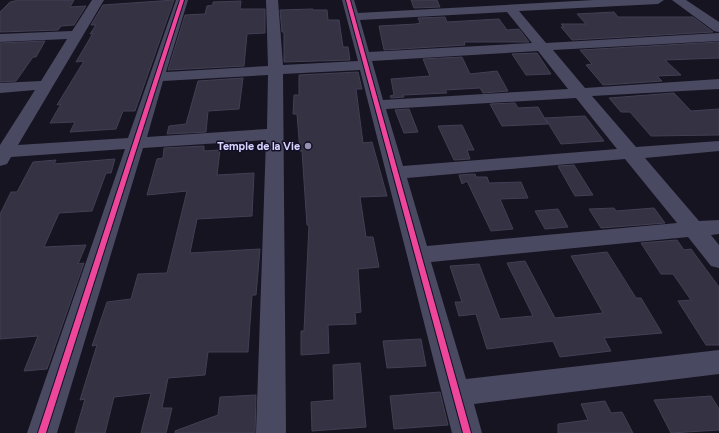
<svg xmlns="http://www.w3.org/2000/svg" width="719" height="433" viewBox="0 0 719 433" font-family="Figtree,sans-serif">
<rect width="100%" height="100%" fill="#161421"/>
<path fill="#343243" stroke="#433f54" d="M19,0H74L70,7L86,6L74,25L61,26L58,30L0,32V12L10,2Z
M174,0L135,111H123L116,129L70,132L75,122L50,123L61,104L57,105L84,61L76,62L93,33L90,34L96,25H91L103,5Z
M411,0H437L440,7L414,8Z
M241,1L240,9H265V33L247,34L244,66L168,70L185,15L205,14L207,6L213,5V2Z
M313,9V10H327L328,20H339L343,47H348L350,60L284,62V32H282L280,10Z
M614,12L618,17H693L713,32L572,40L561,27H564L561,24H586L577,14Z
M445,17L447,22L499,19L507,30L519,29L529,42H464L465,45L384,50L379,26L416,24L420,23L418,18Z
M45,41L36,57H33L16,81L0,82V43Z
M719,42V58L665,60L681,75L657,76L662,81L603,85L586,65L592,64L580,50Z
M537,53L551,74L526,75L512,54Z
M462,57L470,74L497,71L508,91L483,93L480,88L445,90L447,93L403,95L404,97L391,98L390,96L394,95L391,79L430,76L423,59Z
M358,72L362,89H356L363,143L372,142L387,196L360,197L366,237H373L379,267L358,269L361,312L355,313L356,324L328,325L329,353L301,355V331H304L309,225H307L302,151H300L297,114H293L294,95H299V75Z
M243,78L239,109L208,111L206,132L167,134L169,126L186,124L198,81Z
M674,93L691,111L719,109V135L651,136L630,112H621L609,98Z
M515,103L518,108L538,107L548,124L502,126L490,104Z
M409,109L418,132L404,133L395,110Z
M585,116L604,141L561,144L545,118Z
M462,125L474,150H467L470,159L454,160L438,126Z
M204,146V151L220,150L217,175L254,173L252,216L197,219L190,253L260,249L256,295H252L248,352H208L205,375L168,378L162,408H172L166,433H141L151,393L114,397L105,433H75L85,399L80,400L97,345L92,346L107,302L131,299L138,274L167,273L187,191L147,195L157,159L163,158L164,148Z
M115,159L111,173H106L92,211L59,213L44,247L86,245L78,264L84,263L47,369L24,371L38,336L0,339V214L11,192H17L33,162L56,160L54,164Z
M574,165L593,195L575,196L558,166Z
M475,174L476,177H487L489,183L521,182L528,198L500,199L513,229L491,231L467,181L462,184L459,175Z
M614,208L616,211L654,208L665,223L601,228L589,209Z
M558,209L568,227L545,229L535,211Z
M677,240L684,250L691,249L719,287V345H706L678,301L691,300L673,274H661L641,243Z
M607,252L636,298H641L662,333L604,338L611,351L560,357L553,341L487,349L476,314L459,316L455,302H462L450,266L479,264L500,319L533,316L507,263L525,261L555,318L603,313L571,256Z
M421,339L426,366L387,368L383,341Z
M360,363L366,427L312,431L311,402L334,400L333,365Z
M440,392L448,425L394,429L390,396Z
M256,395L255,433H175V431L218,415L220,397Z
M711,396L719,409V430L671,433L654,400Z
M605,401L611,413L622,412L633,433H558V424L588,420L581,404Z"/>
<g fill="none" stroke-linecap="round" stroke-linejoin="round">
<path fill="#4a4962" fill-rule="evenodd" d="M92,0H104L18,145L128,138L176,0H188L166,72L268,66L266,0H278L283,65L358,61L342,0H354L358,13L594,0H664L658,4L519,11L546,43L719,33V41L553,50L585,88L719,79V89L592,96L636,147L719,141V151L645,158L699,221L719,220V234L711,235L719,245V268L711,266L688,237L431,262L466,379L719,350V374L474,404L482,433H452L360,70L283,74L286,433H256L266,140L143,148L57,433H27L125,149L11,157L7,164L0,166V145L35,90L0,93V83L41,81L67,39L0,42V34L72,31ZM507,12L532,43L369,52L360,20ZM538,51L568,89L383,100L372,61ZM268,75L267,129L147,137L163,81ZM576,98L617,149L403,166L386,109ZM625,159L677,223L427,246L407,178Z
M672,0H686L719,22V32L714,31Z"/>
<defs>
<path id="cycleway" d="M180,0H184L46,433H38Z
M346,0H350L471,433H463Z"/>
</defs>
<use href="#cycleway" stroke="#130f26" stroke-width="2"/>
<use href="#cycleway" fill="#ed469a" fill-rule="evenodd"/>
</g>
<circle fill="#9591b1" stroke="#130f26" stroke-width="1.5" cx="308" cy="146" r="4"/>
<g text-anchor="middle" stroke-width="3" stroke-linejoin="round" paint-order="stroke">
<g font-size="11" font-weight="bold" fill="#d9d4ff" stroke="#130f26" text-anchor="end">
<text x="300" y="150">Temple de la Vie</text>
</g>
</g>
</svg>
